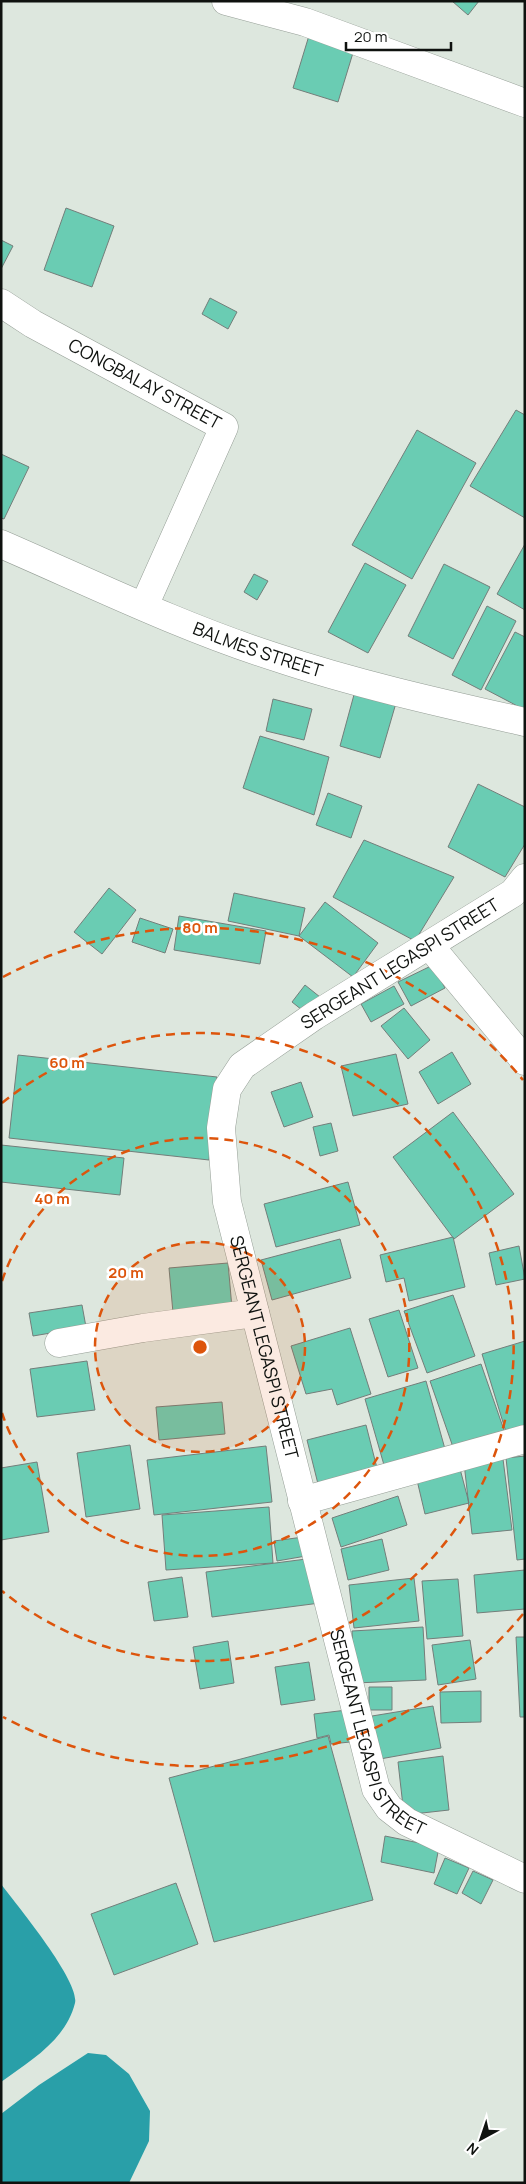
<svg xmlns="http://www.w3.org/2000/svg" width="526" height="2184" viewBox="0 0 526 2184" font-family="Manrope,sans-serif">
<rect width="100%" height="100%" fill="#dde7de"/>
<path fill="#299fa8" d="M1,1884C16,1904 80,1981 75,2003C66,2040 30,2061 1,2082Z
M88,2053L106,2055L129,2074L150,2111L149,2141L129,2183H1V2114L39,2085Z"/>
<path fill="#6accb3" stroke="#737e7a" d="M452,1H479L468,15Z
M311,29L356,43L338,102L293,88Z
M66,208L114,226L92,287L44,270Z
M1,240L13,246L1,269Z
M210,298L237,312L228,329L202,314Z
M516,410L525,415V518L470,486Z
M417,430L476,463L412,579L352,545Z
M1,454L29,467L4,519L1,518Z
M525,544V610L497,594Z
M365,563L406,585L368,653L328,632Z
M444,564L490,587L453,659L408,636Z
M254,574L268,581L257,600L244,592Z
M487,606L516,621L481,690L452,675Z
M515,632L525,637V710L485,689Z
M355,691L396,703L380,758L340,746Z
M273,699L312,709L304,740L266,731Z
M260,736L329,757L314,815L243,788Z
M478,784L525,807V844L505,877L448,847Z
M328,793L362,806L351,838L316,825Z
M364,840L454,877L415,941L333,897Z
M109,888L136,910L102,954L74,932Z
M234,893L305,908L299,936L228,921Z
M325,902L378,943L353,977L299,936Z
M179,916L266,931L260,964L174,950Z
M140,918L173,929L165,953L132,942Z
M433,965L445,988L411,1006L398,982Z
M305,985L320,997L307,1014L292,1002Z
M394,986L404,1004L371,1022L361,1004Z
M404,1008L430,1040L408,1059L381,1026Z
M452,1052L471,1084L438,1104L419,1072Z
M396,1054L408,1104L353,1116L341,1066Z
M18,1055L217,1077L209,1160L9,1138Z
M301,1082L313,1117L284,1127L271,1092Z
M453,1112L514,1194L454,1239L393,1157Z
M331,1123L338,1151L320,1156L313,1127Z
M1,1145L124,1158L120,1195L1,1182Z
M348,1182L360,1225L276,1247L264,1204Z
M453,1237L465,1287L409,1301L404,1278L386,1282L380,1255Z
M340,1239L351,1278L272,1300L261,1260Z
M519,1246L525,1279L496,1285L489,1253Z
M228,1263L232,1308L173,1313L169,1268Z
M453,1295L475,1356L427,1373L404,1311Z
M82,1305L86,1327L33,1336L29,1313Z
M399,1310L418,1368L388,1377L369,1319Z
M350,1328L371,1394L337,1405L332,1389L306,1394L291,1346Z
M525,1341V1427L506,1432L482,1354Z
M87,1361L95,1410L37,1417L30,1369Z
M481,1364L505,1433L454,1450L430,1381Z
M426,1381L445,1449L384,1465L365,1399Z
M222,1402L225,1434L159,1440L156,1407Z
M366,1425L378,1472L319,1488L307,1440Z
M130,1445L140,1509L86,1517L77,1453Z
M266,1446L272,1502L154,1515L147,1460Z
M525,1456V1559L517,1560L506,1458Z
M503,1459L512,1530L472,1534L464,1463Z
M37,1462L49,1532L1,1540V1468Z
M459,1465L469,1503L425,1514L416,1476Z
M398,1496L407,1525L341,1547L332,1518Z
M269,1507L273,1563L166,1570L162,1515Z
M303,1537L306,1556L277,1561L274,1541Z
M382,1539L389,1570L348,1580L341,1549Z
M314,1558L320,1603L212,1617L206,1572Z
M525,1570V1609L477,1613L474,1575Z
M182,1577L188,1617L154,1621L148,1582Z
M414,1578L419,1621L354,1628L349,1585Z
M458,1579L463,1636L427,1639L422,1581Z
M423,1627L426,1680L355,1683L352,1631Z
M516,1637H525V1717H520Z
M470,1640L476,1679L438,1685L432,1645Z
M228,1641L234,1683L200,1689L193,1647Z
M309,1662L315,1700L281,1705L275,1667Z
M369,1687H392V1710H369Z
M481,1691V1722L441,1723L440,1692Z
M433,1706L441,1748L380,1759L372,1716Z
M347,1710L350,1742L331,1744L329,1735L317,1738L314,1714Z
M328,1736L373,1900L214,1942L169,1778Z
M443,1756L449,1810L404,1815L398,1762Z
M385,1836L439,1847L434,1873L381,1862Z
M445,1858L469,1868L457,1894L434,1884Z
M473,1871L493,1880L481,1904L462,1893Z
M176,1883L198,1944L114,1975L91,1914Z"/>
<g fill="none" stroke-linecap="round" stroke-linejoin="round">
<defs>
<g id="street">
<path id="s1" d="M1,303L33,324L224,427L144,606"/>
<path id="s2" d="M525,878L513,893L314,1016L242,1066L227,1089L221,1128L227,1202L376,1789L389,1808L407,1822L525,1879"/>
<path d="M430,946L525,1061"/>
<path d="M59,1343L143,1328L255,1313"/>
<path d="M302,1501L525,1439"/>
</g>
<g id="secondary">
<path d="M226,1L305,22L525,103"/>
<path id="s3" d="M1,544C91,583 181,627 275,657C356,684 441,703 525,722"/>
</g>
</defs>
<use href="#street" stroke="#959e96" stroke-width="29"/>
<use href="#secondary" stroke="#959e96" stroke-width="29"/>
<use href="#street" stroke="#fff" stroke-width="28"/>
<use href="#secondary" stroke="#fff" stroke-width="28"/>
</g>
<circle cx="200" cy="1347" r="105" fill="#dd550c" fill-opacity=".12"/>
<g fill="none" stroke="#dd550c" stroke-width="2.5" stroke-dasharray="9 6">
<circle cx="200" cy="1347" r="105"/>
<path d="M2 1281A209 209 0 1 1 2 1413"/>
<path d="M2 1103A314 314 0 1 1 2 1591"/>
<path d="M523 1614A419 419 0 0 1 3 1717M3 977A419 419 0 0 1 523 1080"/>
</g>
<g text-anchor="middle" stroke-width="5" stroke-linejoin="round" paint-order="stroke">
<g font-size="18" fill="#0f120f" stroke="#fff">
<text dy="6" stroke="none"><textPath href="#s1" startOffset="165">CONGBALAY STREET</textPath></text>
<text dy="6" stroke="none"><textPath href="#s3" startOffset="278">BALMES STREET</textPath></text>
<text transform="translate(400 964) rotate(-32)" y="6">SERGEANT LEGASPI STREET</text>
<text dy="6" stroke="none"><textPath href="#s2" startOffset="632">SERGEANT LEGASPI STREET</textPath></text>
<text dy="6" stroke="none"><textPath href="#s2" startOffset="1038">SERGEANT LEGASPI STREET</textPath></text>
</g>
</g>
<circle cx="200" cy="1347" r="8" fill="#dd550c" stroke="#fff" stroke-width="2.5"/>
<g font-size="15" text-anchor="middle" font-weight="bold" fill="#dd550c" stroke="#fff" stroke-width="5" stroke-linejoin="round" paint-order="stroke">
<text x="200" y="933">80 m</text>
<text x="67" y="1068">60 m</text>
<text x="52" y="1204">40 m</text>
<text x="126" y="1278">20 m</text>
</g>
<rect width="526" height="2184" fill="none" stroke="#0f120f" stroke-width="5"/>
<g transform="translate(481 2139) rotate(220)" stroke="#ffffff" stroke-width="4" paint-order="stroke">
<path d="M0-4L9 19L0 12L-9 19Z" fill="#0f120f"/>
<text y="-8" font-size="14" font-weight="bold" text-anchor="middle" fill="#0f120f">N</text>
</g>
<path d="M346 42v8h105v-8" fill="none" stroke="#0f120f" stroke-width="2.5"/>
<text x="354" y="42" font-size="15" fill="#0f120f" stroke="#ffffff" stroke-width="4" paint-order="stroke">20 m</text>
</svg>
